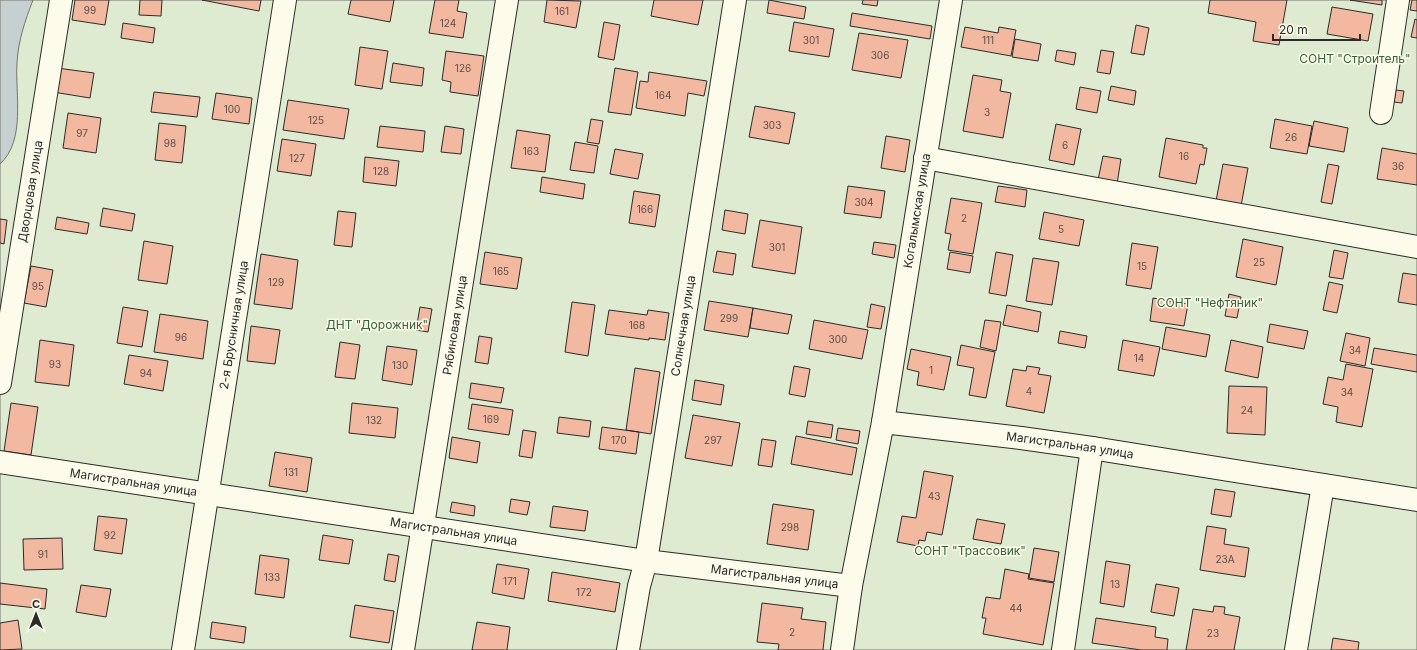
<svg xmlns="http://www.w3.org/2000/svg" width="1417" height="650" viewBox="0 0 1417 650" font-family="Inter,sans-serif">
<rect width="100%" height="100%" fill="#fdfbea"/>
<path fill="#deebd1" stroke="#74746e" d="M0,0H1417V650H0Z"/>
<path fill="#c7d0d0" stroke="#74746e" d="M0,0H33C25,21 18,41 17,63C15,95 26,140 0,164Z"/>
<path fill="#f2b8a0" stroke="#2b2b2b" d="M75,0H109L105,25L72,20Z
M140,0H162L161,16L139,15Z
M202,0H261L259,11Z
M351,0H394L390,22L348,14Z
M435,0H459L457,11L467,13L463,38L429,33Z
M547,0L581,1L576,28L544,22Z
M654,0H703L698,25L651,16Z
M769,0L806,7L804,19L767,13Z
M863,0H878L877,6L862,4Z
M1210,0H1287L1279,45L1253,41L1256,22L1208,13Z
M1350,0H1382V5Z
M1412,0H1417V11L1410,10Z
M1332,7L1373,14L1368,41L1327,34Z
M852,13L932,26L930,39L850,26Z
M1415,19L1417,20V38L1411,37Z
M604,22L620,25L614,60L598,57Z
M794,22L834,29L829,57L789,51Z
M123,23L155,28L153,43L121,38Z
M1136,25L1149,28L1144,55L1131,53Z
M965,27L998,33L999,27L1016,30L1011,56L961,47Z
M859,33L908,40L901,78L852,70Z
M1015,39L1041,44L1038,61L1012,57Z
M360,47L388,51L382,89L355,85Z
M1057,50L1076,53L1074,65L1055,61Z
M1101,50L1114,52L1110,74L1097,72Z
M446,51L484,56L478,96L450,92L451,82L442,80Z
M393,63L424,68L422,86L390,82Z
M57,68L94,73L90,98L53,92Z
M615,68L638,72L631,115L608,112Z
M649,72L707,81L704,96L688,93L685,116L636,108L640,81L648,82Z
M973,75L1002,80L1000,91L1011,93L1003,138L963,131Z
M1111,86L1136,91L1134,105L1108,100Z
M1080,87L1101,91L1097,113L1076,109Z
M1396,90L1404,91L1402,103L1394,102Z
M154,92L200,97L197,117L151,112Z
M216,93L252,98L249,124L212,119Z
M288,100L349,109L344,139L283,130Z
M755,106L795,113L789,144L749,137Z
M68,113L101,118L96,153L63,148Z
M591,119L603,121L599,144L587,142Z
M1275,119L1312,126L1307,154L1270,148Z
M1314,121L1348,128L1344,152L1309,146Z
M159,123L186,126L182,163L155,160Z
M1056,124L1081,129L1074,165L1049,160Z
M380,126L425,131L423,152L377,147Z
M445,126L464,129L461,154L441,152Z
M517,130L550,135L545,172L511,168Z
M886,136L910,140L905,172L881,168Z
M1166,138L1203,145V148H1207L1204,165L1200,164L1196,184L1159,177Z
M282,139L316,144L311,176L277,171Z
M575,142L598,146L594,173L570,170Z
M1382,148L1417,154V185L1377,179Z
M615,149L643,154L638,179L610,174Z
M1103,156L1121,159L1117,184L1098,180Z
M365,157L399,161L396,186L363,182Z
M1223,164L1248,168L1241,206L1216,201Z
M1328,164L1339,166L1332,204L1321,202Z
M542,177L585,184L583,199L540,192Z
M848,186L885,191L881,218L844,213Z
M998,186L1027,190L1025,207L995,202Z
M634,191L660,195L655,227L629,223Z
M951,198L982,203L973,254L948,250L951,234L945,233Z
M103,208L135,214L132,231L100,226Z
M725,210L748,214L745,234L722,230Z
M338,211L356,213L352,247L334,245Z
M1044,212L1084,220L1079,246L1039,239Z
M57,217L89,223L87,234L55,229Z
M0,219L7,220L4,244L0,243Z
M760,220L802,227L795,274L752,267Z
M1243,239L1283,247L1276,285L1236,277Z
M144,241L173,246L167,284L138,280Z
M874,242L896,245L894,258L872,254Z
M1132,243L1158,247L1151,289L1126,285Z
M1334,250L1348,253L1343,279L1329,277Z
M717,251L736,254L733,275L713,272Z
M485,252L522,258L517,289L480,284Z
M950,252L973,256L970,273L947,269Z
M996,252L1013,255L1006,296L989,293Z
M261,254L298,260L292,309L254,304Z
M1033,258L1059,262L1052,305L1026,301Z
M31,266L53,270L46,307L24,303Z
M1403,273L1417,275V305L1398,302Z
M1329,282L1343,285L1337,313L1323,310Z
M1229,294L1241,297L1237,318L1225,316Z
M1153,298L1188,304L1184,326L1150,321Z
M709,301L753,308L748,337L704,330Z
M572,302L595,305L588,356L565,352Z
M871,304L885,307L881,329L867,327Z
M1007,305L1041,312L1038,332L1003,325Z
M123,307L148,311L142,347L117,343Z
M420,307L432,309L428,332L416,330Z
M753,308L792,315L788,334L750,328Z
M609,310L647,315L648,310L669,313L665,340L649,338V340L605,334Z
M160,314L208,321L203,359L154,352Z
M814,320L868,330L862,359L809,349Z
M985,320L1001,322L996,351L980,347Z
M1270,324L1308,331L1304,349L1267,342Z
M251,326L280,330L275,364L247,361Z
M1166,327L1210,335L1206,357L1162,349Z
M1060,331L1087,336L1085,348L1058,343Z
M1346,333L1370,338L1365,366L1340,361Z
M479,336L492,338L488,364L475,362Z
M40,340L74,345L69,386L35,382Z
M1123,340L1160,347L1154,376L1118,370Z
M1231,340L1263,347L1258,378L1225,371Z
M340,342L360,345L355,379L335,377Z
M961,345L995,352L986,398L969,395L974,368L957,365Z
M387,346L417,350L412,385L382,380Z
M1374,348L1417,355V372L1371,364Z
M911,349L951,357L944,390L917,385L919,372L907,369Z
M129,355L168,361L163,391L124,384Z
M1346,364L1373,369L1362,427L1336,422L1338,407L1323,404L1328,377L1343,380Z
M794,366L810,369L805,397L789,394Z
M1027,366L1040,368L1038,374L1051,376L1044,413L1006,406L1013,369L1026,371Z
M635,368L660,372L651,434L626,430Z
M695,380L724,385L721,405L692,400Z
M471,383L504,388L501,403L469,398Z
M1229,386L1267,387L1265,435L1227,433Z
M11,403L38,407L31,455L4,451Z
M352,403L398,408L395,438L349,433Z
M472,404L513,410L509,435L468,429Z
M693,415L740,423L732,466L685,458Z
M559,417L591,421L589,437L557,433Z
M808,421L833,425L831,438L806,434Z
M602,427L639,432L636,454L599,449Z
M838,428L860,431L858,444L836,440Z
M523,430L536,432L532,458L519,456Z
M796,436L857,448L852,475L791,464Z
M452,437L480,442L477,463L449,458Z
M762,439L776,441L772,467L758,465Z
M275,452L312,458L307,492L269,486Z
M924,471L953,476L942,535L927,532L925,541L919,540L918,546L897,542L902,516L916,518Z
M1215,489L1235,492L1231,517L1211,514Z
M511,499L530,502L527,515L509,512Z
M452,502L475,506L474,516L450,512Z
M773,504L814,510L808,550L767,544Z
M553,506L588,511L585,531L550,527Z
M98,516L127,519L122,554L94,550Z
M977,519L1005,524L1001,544L973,539Z
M1207,526L1226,529L1224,544L1249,548L1245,577L1200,570Z
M323,535L353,540L349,564L319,560Z
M62,538L63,569L24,570L23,539Z
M1034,548L1059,552L1054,582L1029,578Z
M388,554L399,556L395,582L384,580Z
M260,555L289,559L284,598L255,594Z
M1106,561L1130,565L1124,607L1100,603Z
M497,564L529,569L524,599L492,593Z
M1005,569L1029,574L1028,579L1054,583L1043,645L983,634L986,618H982L986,597L1000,599Z
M552,572L620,583L615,612L548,601Z
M0,583L47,589L45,609L0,604Z
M1156,584L1179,588L1174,616L1151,612Z
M81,585L111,589L106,617L76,612Z
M762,603L803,608L801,619L826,622L823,650H778L779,644L757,642Z
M355,605L394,611L389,643L350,637Z
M1214,606L1225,607L1224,614L1240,617L1234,650H1186L1193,609L1213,612Z
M1096,618L1156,627L1155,637L1168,639L1167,650H1141L1092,643Z
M18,620L22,649L0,650V623Z
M212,622L246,627L244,643L210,638Z
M477,622L510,627L507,650H472Z
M1333,638L1359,642L1358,650H1331Z"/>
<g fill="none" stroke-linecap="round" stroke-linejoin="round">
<defs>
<g id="minor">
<path d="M1381,113L1398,0"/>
<path d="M925,158L1417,247"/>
<path id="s1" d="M0,383L61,0"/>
<path id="s2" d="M883,422L951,0"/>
<path id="s3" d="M0,462L646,561L851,586"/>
<path id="s4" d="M183,650L285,0"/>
<path id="s5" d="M403,650L507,0"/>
<path id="s6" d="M628,650L639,586L646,561L735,0"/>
<path id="s7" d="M842,650L851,586L883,422L1021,438L1092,448L1417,500"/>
<path d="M1063,650L1092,448"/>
<path d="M1296,650L1323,485"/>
</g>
</defs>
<use href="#minor" stroke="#2b2b2b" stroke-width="24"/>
<use href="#minor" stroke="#fdfbea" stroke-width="22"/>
</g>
<g text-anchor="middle" stroke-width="3" stroke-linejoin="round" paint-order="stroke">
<g font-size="10" fill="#5d4e48">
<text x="90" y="14">99</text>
<text x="562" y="15">161</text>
<text x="448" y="27">124</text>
<text x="811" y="44">301</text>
<text x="988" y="44">111</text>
<text x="880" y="59">306</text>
<text x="463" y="72">126</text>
<text x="663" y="99">164</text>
<text x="232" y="113">100</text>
<text x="987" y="116">3</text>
<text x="316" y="124">125</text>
<text x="772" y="129">303</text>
<text x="82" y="137">97</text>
<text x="1291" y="141">26</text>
<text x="170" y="147">98</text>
<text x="1065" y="149">6</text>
<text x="531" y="155">163</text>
<text x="1184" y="160">16</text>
<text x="297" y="162">127</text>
<text x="1398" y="170">36</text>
<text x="381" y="175">128</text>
<text x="864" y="206">304</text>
<text x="645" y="213">166</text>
<text x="964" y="222">2</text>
<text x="1061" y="233">5</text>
<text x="777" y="251">301</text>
<text x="1259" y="266">25</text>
<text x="1142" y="270">15</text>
<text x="501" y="275">165</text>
<text x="276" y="286">129</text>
<text x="38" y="290">95</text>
<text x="729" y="322">299</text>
<text x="637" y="329">168</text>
<text x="181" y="341">96</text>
<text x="838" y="343">300</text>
<text x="1355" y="354">34</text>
<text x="1139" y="362">14</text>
<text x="55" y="368">93</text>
<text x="400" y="369">130</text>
<text x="931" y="374">1</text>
<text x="146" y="377">94</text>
<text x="1029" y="395">4</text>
<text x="1347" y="396">34</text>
<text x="1247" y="414">24</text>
<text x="491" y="423">169</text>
<text x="374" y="424">132</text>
<text x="619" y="444">170</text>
<text x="713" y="444">297</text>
<text x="291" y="476">131</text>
<text x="934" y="500">43</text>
<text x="790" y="531">298</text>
<text x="110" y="539">92</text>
<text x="43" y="558">91</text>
<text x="1225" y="563">23А</text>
<text x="272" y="581">133</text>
<text x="510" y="585">171</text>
<text x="1115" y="588">13</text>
<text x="584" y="596">172</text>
<text x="1016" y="612">44</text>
<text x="792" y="636">2</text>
<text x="1213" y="637">23</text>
</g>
<g font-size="12" fill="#34623c" stroke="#fdfbea">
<text x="1355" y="63">СОНТ "Строитель"</text>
<text x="1210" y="307">СОНТ "Нефтяник"</text>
<text x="377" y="329">ДНТ "Дорожник"</text>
<text x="970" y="555">СОНТ "Трассовик"</text>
</g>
<g font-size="12" fill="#2b2b2b" stroke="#fdfbea">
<text dy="4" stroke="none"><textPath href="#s1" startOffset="194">Дворцовая улица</textPath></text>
<text dy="4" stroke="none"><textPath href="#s2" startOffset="214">Когалымская улица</textPath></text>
<text dy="4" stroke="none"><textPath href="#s4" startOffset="329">2-я Брусничная улица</textPath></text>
<text dy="4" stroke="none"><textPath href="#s5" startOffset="329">Рябиновая улица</textPath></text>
<text dy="4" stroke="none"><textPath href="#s6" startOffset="329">Солнечная улица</textPath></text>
<text dy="4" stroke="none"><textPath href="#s7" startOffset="420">Магистральная улица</textPath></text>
<text dy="4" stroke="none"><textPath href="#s3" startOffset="135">Магистральная улица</textPath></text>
<text dy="4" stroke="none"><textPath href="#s3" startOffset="459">Магистральная улица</textPath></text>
<text dy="4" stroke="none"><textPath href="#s3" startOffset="783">Магистральная улица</textPath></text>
</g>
</g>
<g transform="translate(36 614)" stroke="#fdfbea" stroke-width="3" paint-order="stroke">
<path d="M0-3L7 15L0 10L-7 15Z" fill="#2b2b2b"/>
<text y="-6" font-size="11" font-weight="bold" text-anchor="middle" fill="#2b2b2b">С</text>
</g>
<path d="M1273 34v6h87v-6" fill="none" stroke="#2b2b2b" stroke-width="2"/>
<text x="1279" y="34" font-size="12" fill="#2b2b2b" stroke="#fdfbea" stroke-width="3" paint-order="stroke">20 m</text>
</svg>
